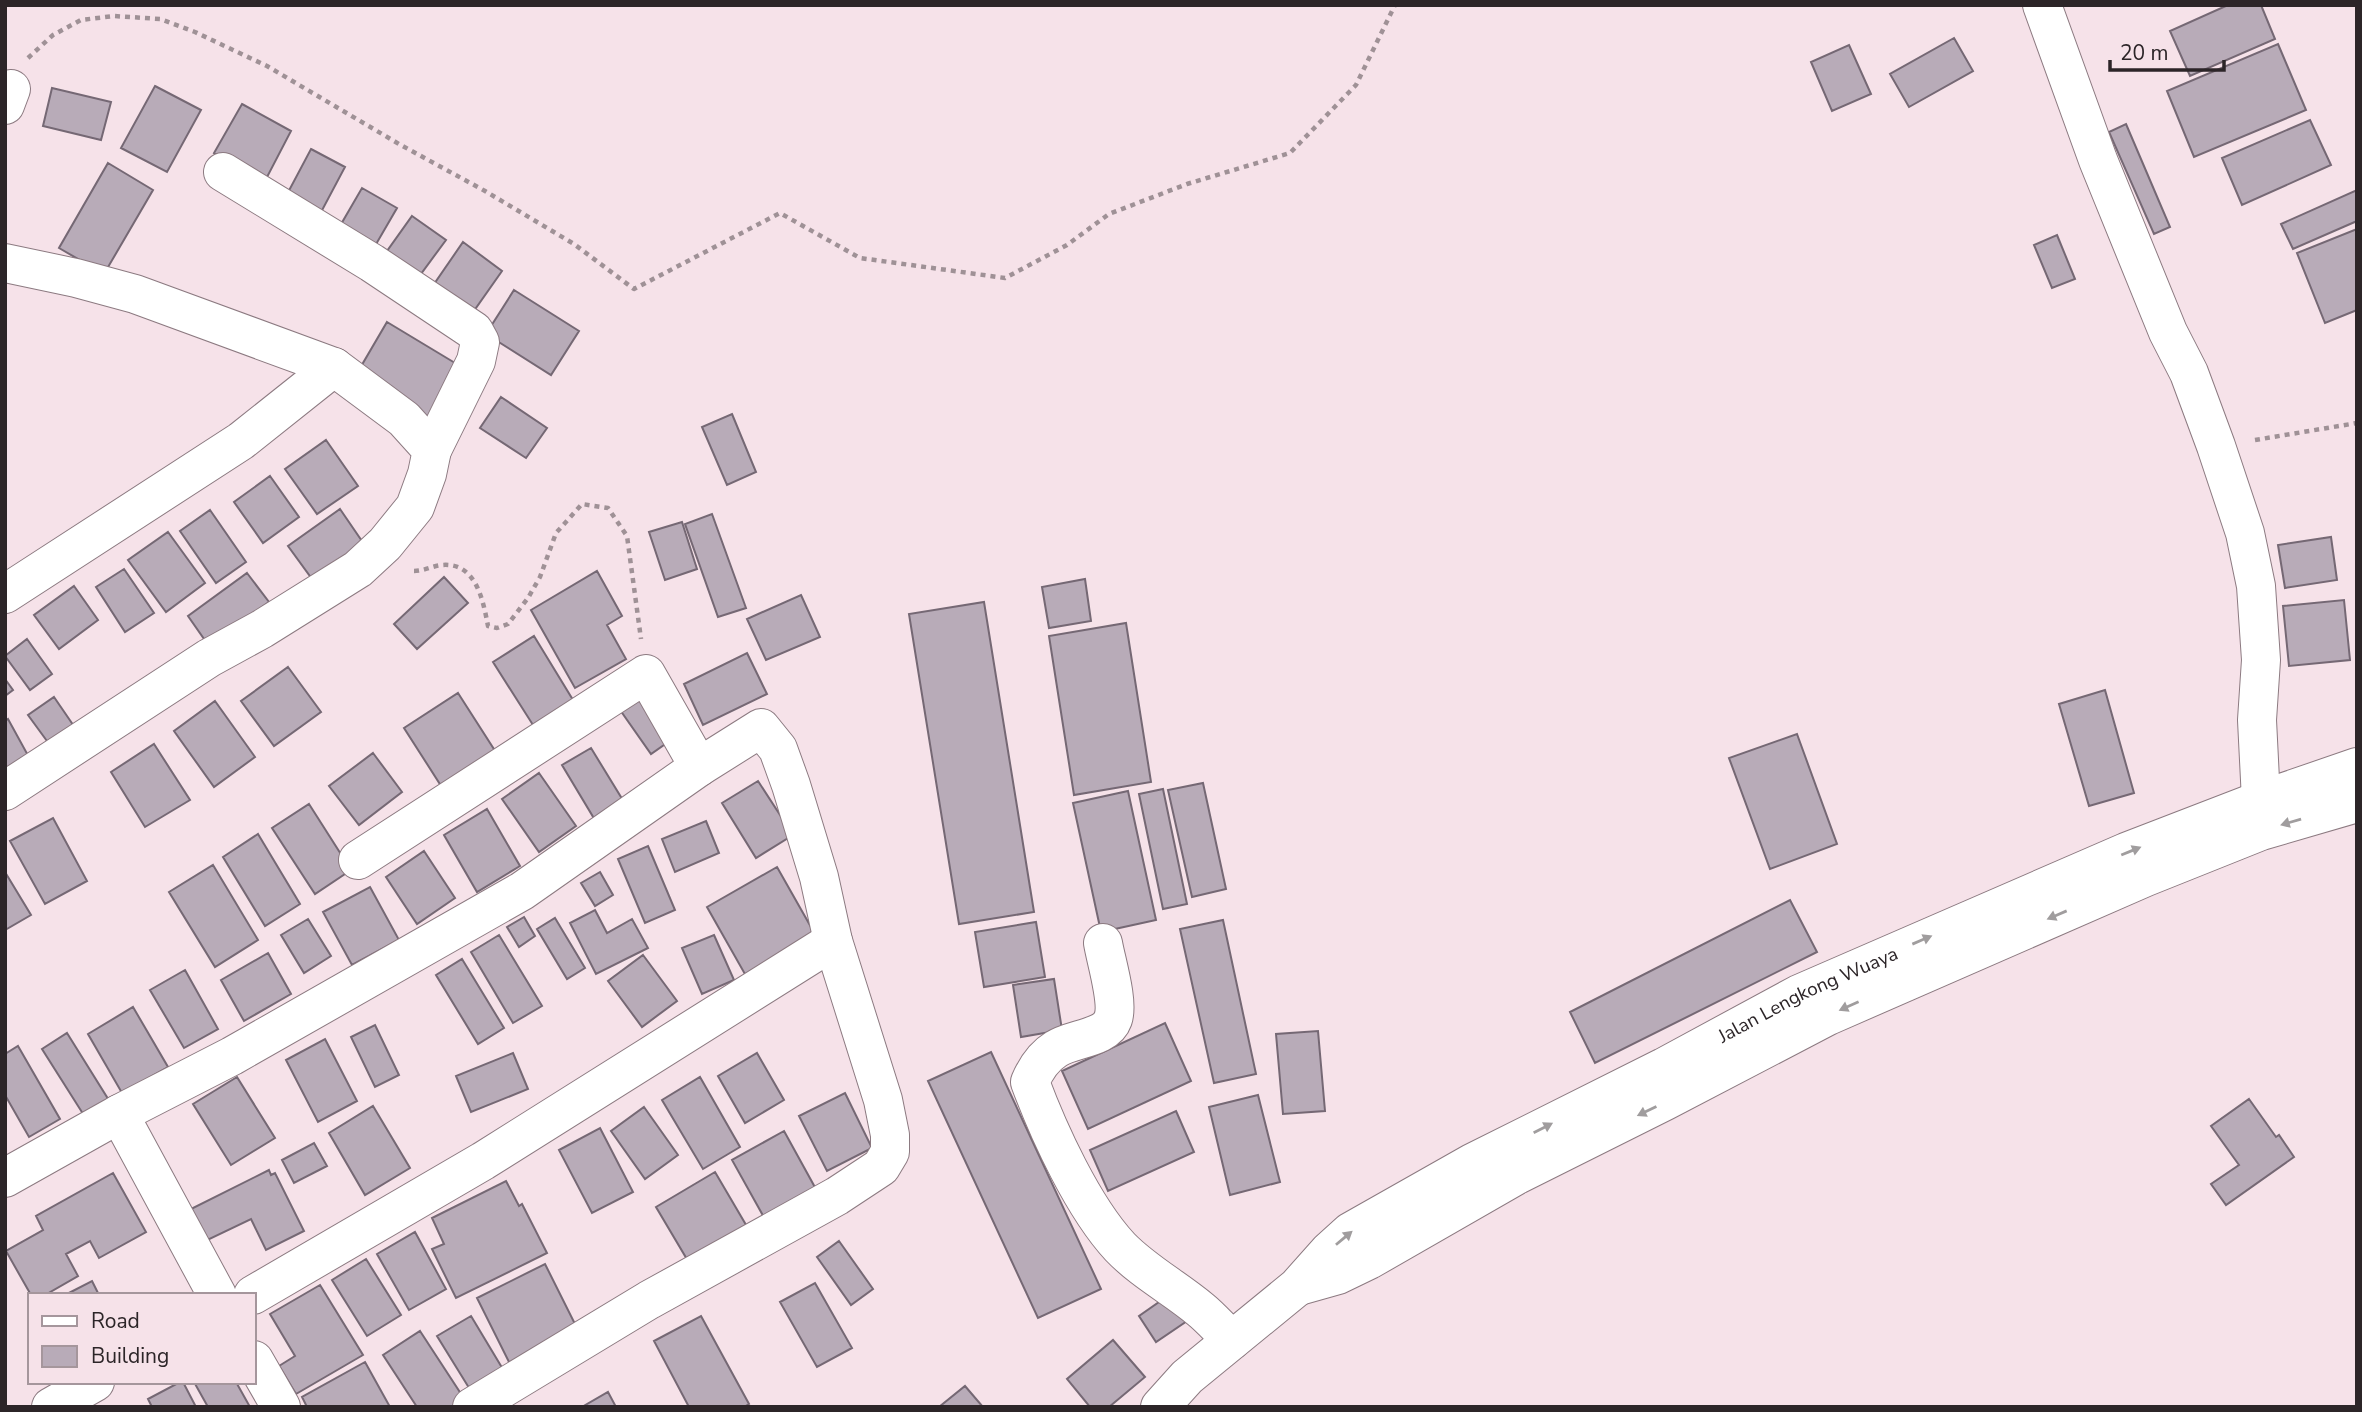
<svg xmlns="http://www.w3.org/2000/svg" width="2362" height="1412" viewBox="0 0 2362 1412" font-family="'Nunito Sans',sans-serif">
<rect width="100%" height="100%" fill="#f6e2e9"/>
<path fill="#b8abb8" stroke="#756874" stroke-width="2" d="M2228,5H2261L2275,39L2190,76L2170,31Z
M1954,38L1973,71L1909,107L1890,74Z
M2278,44L2306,110L2194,157L2167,91Z
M1849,45L1871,94L1832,111L1811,62Z
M155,86L201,110L167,172L121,148Z
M52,88L111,102L101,140L43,126Z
M242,104L291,131L265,181L214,153Z
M2310,120L2331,165L2242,205L2222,158Z
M2126,124L2170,227L2154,234L2109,132Z
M311,149L345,167L319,216L285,198Z
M108,163L153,190L104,274L59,248Z
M362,188L397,208L375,246L340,226Z
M2357,190V221L2293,249L2281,224Z
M412,216L446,240L415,282L382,258Z
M2357,229V310L2325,323L2297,253Z
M2057,235L2075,279L2052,288L2034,245Z
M463,242L502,271L471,315L432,287Z
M514,290L579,331L551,375L486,334Z
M387,322L465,369L433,422L356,375Z
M501,397L547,428L526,458L480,428Z
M732,414L756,472L727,485L702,427Z
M326,440L358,486L317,514L285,469Z
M270,476L299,517L263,543L234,502Z
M340,509L366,547L315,583L288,546Z
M210,510L246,562L216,583L180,531Z
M712,514L746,608L718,617L685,524Z
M682,522L697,569L665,580L649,532Z
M168,532L205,583L166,612L128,560Z
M2331,537L2337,580L2285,588L2278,545Z
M124,569L154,613L125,632L96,587Z
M597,571L622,616L607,625L626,659L575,688L531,610Z
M247,573L269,602L209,646L188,616Z
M444,577L468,603L417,649L394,624Z
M1085,579L1091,621L1049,628L1042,587Z
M74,586L98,620L59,649L34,615Z
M801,595L820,637L766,660L747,619Z
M2344,600L2350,660L2289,666L2283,606Z
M984,602L1034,912L959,924L909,614Z
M1126,623L1151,782L1074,795L1049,636Z
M534,636L573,700L533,725L493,662Z
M27,639L52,674L30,690L5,656Z
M747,653L767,694L703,725L684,684Z
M288,667L321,712L274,746L241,701Z
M5,679L13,690L5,696Z
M2105,690L2134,793L2089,806L2059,704Z
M458,693L499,757L445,792L404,728Z
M638,693L671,740L651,754L618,707Z
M54,697L80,735L55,752L28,715Z
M215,701L255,757L214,787L174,731Z
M8,719L30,759L5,773V721Z
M1797,734L1837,844L1770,869L1729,758Z
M154,744L190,800L145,827L111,772Z
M591,748L624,802L595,820L562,765Z
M373,753L402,792L359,825L329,786Z
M539,773L576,826L539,852L502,799Z
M758,781L793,835L756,858L722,803Z
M1203,783L1226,889L1192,897L1168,790Z
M1163,789L1187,904L1163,909L1139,794Z
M1128,791L1156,920L1101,932L1073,803Z
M309,804L351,870L315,894L272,828Z
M487,809L520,866L477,892L444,835Z
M53,818L87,881L45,904L10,841Z
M706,821L719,853L675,872L662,839Z
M258,834L300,904L265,926L223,857Z
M648,846L675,910L645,923L618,859Z
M424,851L455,898L417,924L386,877Z
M213,865L258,940L215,967L169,892Z
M777,867L820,943L750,983L707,907Z
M5,872L31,915L5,930Z
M600,872L613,895L595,906L581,883Z
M370,887L399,940L352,965L323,912Z
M1790,900L1817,952L1595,1063L1570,1012Z
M595,910L607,933L632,919L648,948L596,974L570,923Z
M524,917L535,936L519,947L507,927Z
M555,918L585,968L567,979L537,929Z
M308,919L331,956L304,973L281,935Z
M1223,920L1256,1074L1214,1083L1180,929Z
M1036,922L1045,977L984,987L975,932Z
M499,935L542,1006L513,1023L471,952Z
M714,935L734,980L702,994L682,948Z
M268,953L291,994L244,1021L221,980Z
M643,955L677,1001L642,1027L608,981Z
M462,959L504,1028L478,1044L436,975Z
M185,970L218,1029L184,1048L150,990Z
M1054,979L1062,1030L1021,1037L1013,985Z
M133,1007L168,1067L122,1093L88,1034Z
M1165,1023L1191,1081L1088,1129L1062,1071Z
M375,1025L399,1075L375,1087L351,1037Z
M1318,1031L1325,1111L1283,1114L1276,1034Z
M67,1033L110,1102L85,1117L42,1049Z
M325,1039L357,1101L318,1122L286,1060Z
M18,1046L60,1119L29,1137L5,1095V1054Z
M991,1052L1101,1289L1038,1318L928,1081Z
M513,1053L528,1089L471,1112L456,1076Z
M757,1053L784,1100L745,1123L718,1076Z
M237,1077L275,1138L231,1165L193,1104Z
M700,1077L740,1147L703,1169L662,1100Z
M845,1093L872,1148L827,1171L799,1116Z
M1258,1095L1280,1182L1230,1195L1209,1107Z
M2249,1099L2276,1137L2279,1135L2294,1157L2226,1205L2211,1184L2239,1165L2211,1126Z
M373,1106L410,1168L365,1195L329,1133Z
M644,1107L678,1155L645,1179L611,1131Z
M1176,1111L1194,1152L1108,1191L1090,1150Z
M600,1128L633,1192L592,1213L559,1150Z
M784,1131L817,1191L766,1221L732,1160Z
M314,1143L327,1166L294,1183L282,1160Z
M269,1170L271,1175L275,1173L304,1231L266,1250L251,1219L197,1245L181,1214Z
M715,1172L749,1230L691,1266L656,1207Z
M113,1173L146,1232L99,1258L90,1241L66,1254L78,1276L45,1295H31L6,1251L43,1230L36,1216Z
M506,1181L519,1206L522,1204L547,1253L456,1298L432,1249L444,1244L432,1218Z
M415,1232L446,1289L409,1310L377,1254Z
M839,1241L873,1289L851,1305L817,1257Z
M366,1259L401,1315L367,1336L332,1280Z
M545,1264L580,1334L512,1368L477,1298Z
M92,1281L99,1295H65Z
M815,1283L852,1348L817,1367L780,1302Z
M320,1285L363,1355L296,1394L279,1366L295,1356L270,1314Z
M1172,1293L1190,1319L1156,1342L1139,1316Z
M471,1316L507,1376L474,1396L437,1336Z
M701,1316L749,1404L744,1407H689L654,1341Z
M420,1331L465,1400L454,1407H417L383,1355Z
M1113,1340L1145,1377L1109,1407H1090L1067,1379Z
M365,1362L390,1407H307L302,1397Z
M180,1382H183L196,1407H152L148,1399Z
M194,1382H236L250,1407H208Z
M965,1386L983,1407H939Z
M608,1392L616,1407H582Z"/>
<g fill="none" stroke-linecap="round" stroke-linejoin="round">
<defs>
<g id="minor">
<path d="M2042,5L2098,160L2168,332L2189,373L2216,446L2245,533L2256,586L2261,660L2257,720L2261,800"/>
<path d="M5,105L11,89"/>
<path d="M223,172L372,263L474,331L480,342L476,361L432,450"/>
<path d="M5,263L76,278L135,294L334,367L404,419L432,450L427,474L415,507L385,544L358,569L262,629L209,658L5,791"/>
<path d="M5,594L241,441L334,367"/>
<path d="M1103,943C1106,961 1119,1002 1113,1019C1106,1039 1072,1038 1056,1049C1043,1057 1036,1068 1030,1082C1049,1133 1083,1207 1120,1247C1144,1272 1175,1288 1201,1310C1212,1319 1221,1330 1232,1340"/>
<path d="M119,1114L217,1295"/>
<path d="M5,1178L119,1114L232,1056L522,891L699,767L646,674L358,860"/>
<path d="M1299,1286L1338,1275L1369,1260L1517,1175L1665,1101L1828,1016L2146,877L2261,831L2357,803"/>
<path d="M253,1295L483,1161L833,941"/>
<path d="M254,1360L281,1407"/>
<path d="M51,1407L95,1382"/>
<path d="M472,1407L649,1300L837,1196L881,1167L890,1152V1135L883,1100L833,941L819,877L791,785L778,749L761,728L699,767"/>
<path id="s1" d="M1160,1407L1187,1377L1297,1287L1329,1251L1350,1232L1472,1163L1664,1067L1799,994L2126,852L2261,800L2357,767"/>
</g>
</defs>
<use href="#minor" stroke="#8c7a81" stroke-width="40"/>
<path stroke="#9f9196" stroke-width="4.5" stroke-dasharray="5 5" stroke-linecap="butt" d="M28,58L53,35L81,20L114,16L160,19L195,32L267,66L399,144L485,191L574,244L634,289L780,213L860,258L1005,278L1067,245L1109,214L1187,184L1290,153L1356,85L1395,5
M2255,440L2357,423
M414,571C424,571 432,566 442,565C476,562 483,600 488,626L497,628L508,624L528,598L540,577L556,533L582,504L608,508L627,536L641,639"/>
<use href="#minor" stroke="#fff" stroke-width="38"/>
</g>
<defs><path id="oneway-solid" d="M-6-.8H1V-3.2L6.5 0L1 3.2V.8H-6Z" transform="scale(1.75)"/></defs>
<g fill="#a09d9e">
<use href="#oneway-solid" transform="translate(2291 822) rotate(164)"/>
<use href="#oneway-solid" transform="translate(2131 851) rotate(-22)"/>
<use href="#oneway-solid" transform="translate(2057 915) rotate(157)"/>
<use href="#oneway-solid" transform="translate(1922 940) rotate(-23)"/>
<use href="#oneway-solid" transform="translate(1849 1006) rotate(156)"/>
<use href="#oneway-solid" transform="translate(1647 1111) rotate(154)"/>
<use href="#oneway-solid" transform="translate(1543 1128) rotate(-27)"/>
<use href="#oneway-solid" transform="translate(1344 1238) rotate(-40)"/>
</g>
<g text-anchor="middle" stroke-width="6" stroke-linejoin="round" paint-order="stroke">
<g font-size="19" fill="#2c2528" stroke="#f6e2e9">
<text dy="7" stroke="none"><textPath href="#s1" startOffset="775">Jalan Lengkong Wuaya</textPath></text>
</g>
</g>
<rect width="2362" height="1412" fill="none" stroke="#2c2528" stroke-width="14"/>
<rect x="28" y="1293" width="228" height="91" fill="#f6e2e9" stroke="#a5969c" stroke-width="2"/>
<rect x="42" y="1316" width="35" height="10" fill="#ffffff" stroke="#a5969c" stroke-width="2"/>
<text x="91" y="1328" font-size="21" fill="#2c2528">Road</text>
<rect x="42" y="1346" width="35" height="21" fill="#b8abb8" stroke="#a5969c" stroke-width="2"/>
<text x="91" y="1363" font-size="21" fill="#2c2528">Building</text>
<path d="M2110 60v10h114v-10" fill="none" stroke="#2c2528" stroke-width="3.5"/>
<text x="2120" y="60" font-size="21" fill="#2c2528" stroke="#f6e2e9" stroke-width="5" paint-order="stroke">20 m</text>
</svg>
